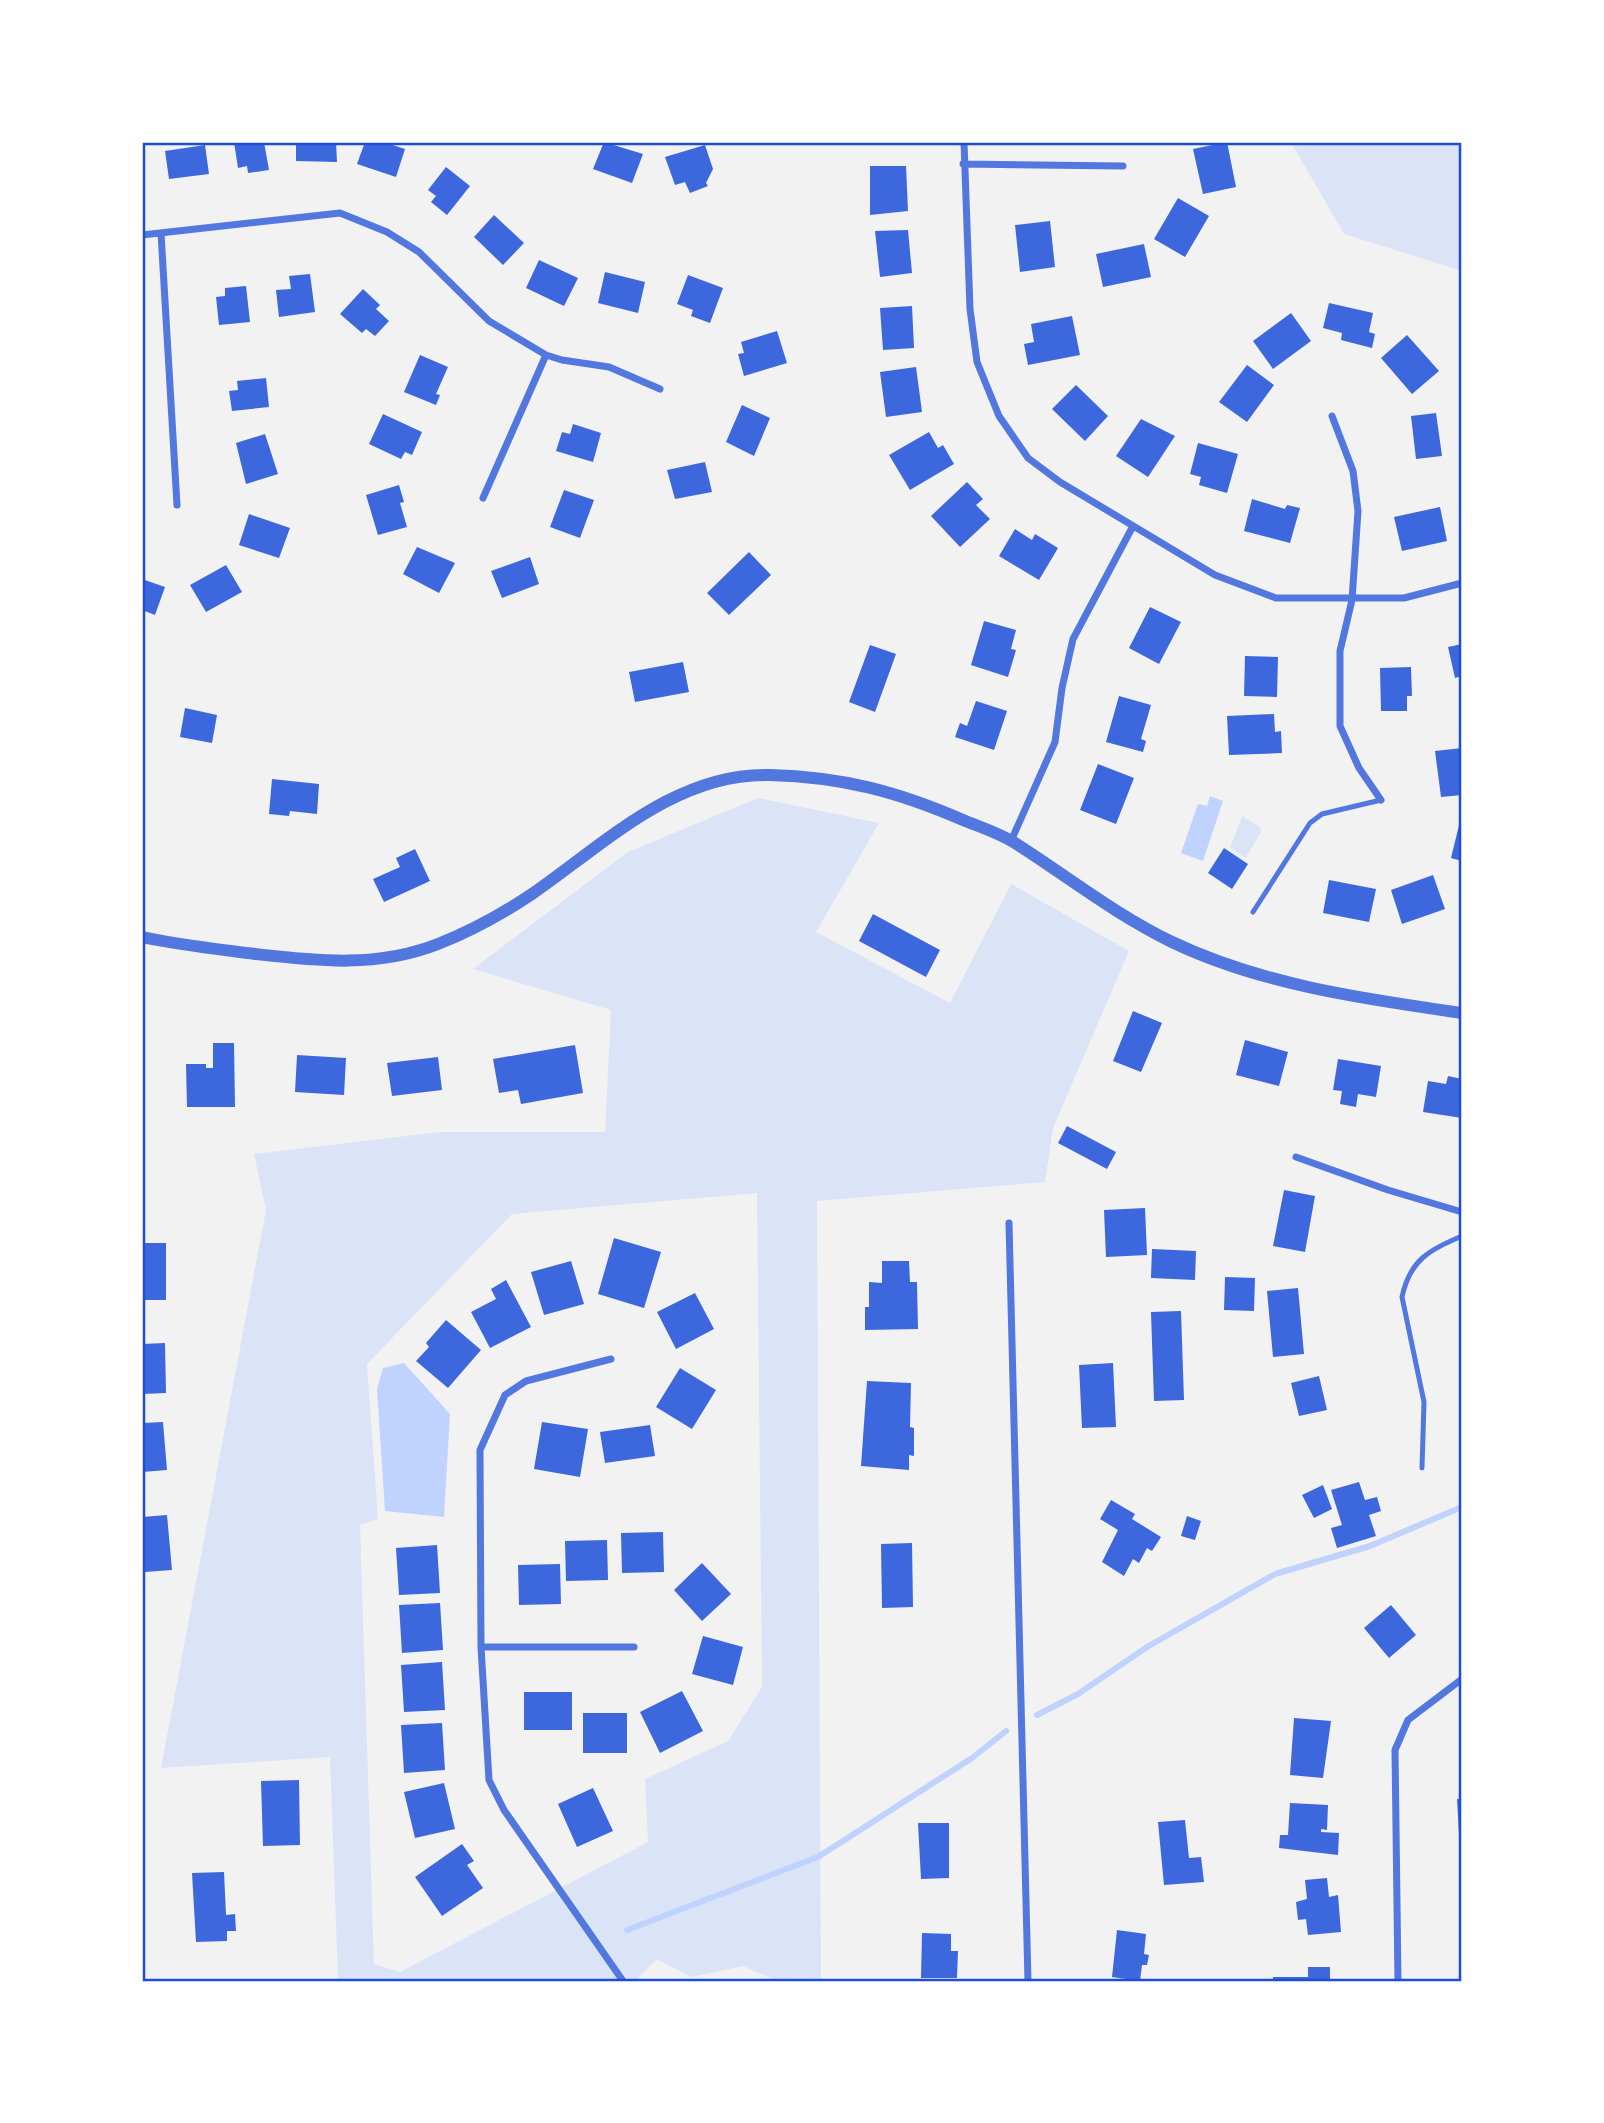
<svg xmlns="http://www.w3.org/2000/svg" width="1604" height="2123" viewBox="0 0 1604 2123" font-family="Signika,sans-serif">
<rect width="100%" height="100%" fill="#f2f2f2"/>
<path fill="#dbe4f7" fill-rule="evenodd" d="M1291,142H1462V271L1344,234Z
M758,798L879,823L816,932L950,1003L1011,884L1129,951L1053,1128L1045,1182L817,1201L821,1981H777L743,1966L691,1977L657,1959L635,1981H338L330,1757L161,1768L266,1210L254,1154L440,1132H605L611,1010L473,969L628,852ZM757,1193L762,1687L728,1741L645,1779L648,1842L400,1972L374,1964L360,1525L378,1519L367,1364L512,1214Z
M1242,816L1260,827L1261,832L1246,858L1230,848Z"/>
<path fill="#bfd3fe" d="M1210,796L1223,801L1203,861L1181,853L1198,804L1207,806Z
M404,1363L450,1414L444,1517L385,1511L377,1389L383,1368Z"/>
<g fill="none" stroke-linecap="round" stroke-linejoin="round">
<path stroke="#bfd3fe" stroke-width="6" d="M1037,1715L1078,1694L1147,1647L1275,1574L1370,1546L1462,1507
M627,1930L818,1857L972,1758L1006,1731"/>
</g>
<path fill="#3d67dc" d="M234,142H264L269,170L248,173L247,166L238,168Z
M296,142H336L337,162L296,161Z
M365,142H383L405,149L396,177L357,164Z
M604,142L643,154L632,183L593,169Z
M1227,142L1236,187L1203,194L1193,149Z
M205,145L209,174L169,179L165,151Z
M705,145L713,169L706,183L708,186L690,193L685,182L675,185L665,157Z
M870,166H906L908,211L870,215Z
M446,167L470,186L447,215L431,202L436,196L428,190Z
M1178,198L1209,216L1185,257L1154,239Z
M494,215L524,243L503,265L474,237Z
M1050,221L1055,267L1020,272L1015,225Z
M908,230L912,273L880,277L875,231Z
M1144,244L1151,277L1103,287L1096,254Z
M539,260L578,278L564,306L526,288Z
M605,272L645,282L638,313L598,303Z
M310,274L315,312L279,317L276,290L291,289L289,276Z
M688,275L723,288L710,323L691,316L693,310L677,304Z
M246,286L250,322L219,325L216,297L225,296V288Z
M363,289L380,305L376,309L389,321L375,336L366,329L362,333L340,314Z
M1329,303L1373,313L1369,332L1375,334L1372,348L1341,340L1342,333L1323,328Z
M912,306L914,348L883,350L880,308Z
M1291,313L1311,341L1273,369L1253,341Z
M1072,316L1080,355L1028,365L1024,344L1034,342L1031,324Z
M777,331L787,363L744,376L738,354L744,353L741,342Z
M1407,335L1439,371L1412,394L1381,358Z
M420,355L448,367L436,394L440,395L436,405L404,392Z
M1247,365L1274,385L1247,422L1219,402Z
M916,367L922,412L886,417L880,372Z
M266,378L269,407L232,411L229,391L238,390L237,381Z
M1076,385L1108,416L1085,441L1052,409Z
M742,405L770,418L754,456L726,442Z
M1436,413L1442,456L1416,459L1411,416Z
M383,414L422,432L412,455L405,452L401,459L369,444Z
M1141,419L1175,436L1148,477L1116,456Z
M573,424L601,433L593,462L556,451L562,432L570,434Z
M929,432L938,448L943,445L954,464L910,490L889,455Z
M265,434L278,474L246,484L236,443Z
M1198,443L1238,454L1227,493L1199,485L1201,477L1190,474Z
M705,462L712,492L675,499L667,470Z
M967,482L983,499L976,505L990,519L960,547L931,516Z
M399,485L404,502L400,503L407,527L378,535L366,495Z
M564,490L594,500L580,538L550,527Z
M1252,499L1285,509L1287,505L1300,508L1290,543L1244,531Z
M1440,507L1447,541L1402,551L1394,517Z
M249,514L290,528L279,558L239,545Z
M1015,529L1032,540L1035,534L1058,548L1039,580L999,556Z
M417,547L455,563L439,593L403,574Z
M749,552L771,575L729,615L707,593Z
M530,557L539,584L502,598L491,571Z
M226,565L242,592L206,612L190,585Z
M142,579L165,587L155,615L142,610Z
M1150,607L1181,622L1159,664L1129,648Z
M984,621L1016,630L1011,649L1016,650L1008,677L971,665Z
M1462,644V676L1455,678L1448,647Z
M870,645L896,654L875,712L849,702Z
M1245,656L1278,657L1277,697L1244,696Z
M683,662L689,692L635,702L629,672Z
M1411,667L1412,696H1407V711H1381L1380,668Z
M1119,696L1151,705L1141,739L1146,741L1143,752L1106,742Z
M976,701L1007,711L994,750L955,737L960,723L967,726Z
M185,708L217,715L212,743L180,737Z
M1274,714L1275,732L1281,731L1282,753L1229,755L1227,716Z
M1462,748V795L1441,797L1435,751Z
M1098,764L1134,778L1116,824L1080,810Z
M272,779L319,784L317,814L290,811L289,816L269,814Z
M1461,817H1462V861L1451,858Z
M1224,848L1248,864L1232,889L1208,873Z
M415,849L430,881L384,902L373,879L400,867L396,858Z
M1433,875L1445,909L1402,924L1391,890Z
M1329,880L1376,889L1369,922L1323,913Z
M873,914L940,950L926,977L859,941Z
M1133,1011L1162,1023L1141,1072L1113,1061Z
M1245,1040L1288,1052L1279,1086L1236,1075Z
M213,1043H234L235,1107H187L186,1064H206V1068H213Z
M575,1045L583,1093L521,1104L518,1090L499,1093L493,1059Z
M297,1055L346,1058L344,1095L295,1092Z
M438,1057L442,1090L392,1096L387,1063Z
M1338,1059L1381,1066L1376,1097L1358,1094L1356,1107L1340,1104L1342,1091L1333,1090Z
M1448,1076L1462,1079V1118L1423,1112L1428,1081L1446,1084Z
M1067,1126L1116,1152L1107,1169L1058,1143Z
M1284,1190L1315,1196L1305,1252L1273,1246Z
M1145,1208L1147,1255L1106,1257L1104,1210Z
M614,1238L661,1252L644,1308L598,1294Z
M142,1243H166V1300H142Z
M1152,1249L1196,1251L1195,1280L1151,1278Z
M571,1261L584,1304L544,1315L531,1272Z
M882,1261H909L910,1282H917L918,1329L865,1330V1307H869V1282L882,1283Z
M1225,1277L1255,1278L1254,1311L1224,1310Z
M506,1280L531,1327L490,1348L471,1312L496,1299L491,1289Z
M1298,1288L1304,1354L1273,1357L1267,1291Z
M695,1293L714,1329L676,1349L657,1312Z
M1181,1311L1184,1400L1154,1401L1151,1312Z
M446,1320L481,1350L448,1388L416,1361L429,1347L426,1343Z
M165,1343L166,1393L142,1394V1344Z
M1113,1363L1116,1427L1082,1428L1079,1365Z
M680,1368L716,1390L692,1429L656,1407Z
M1319,1376L1327,1410L1299,1416L1291,1383Z
M867,1381L911,1383L910,1427L914,1428V1456L909,1455V1470L861,1466Z
M163,1422L167,1470L142,1472V1423Z
M542,1422L588,1429L580,1477L534,1469Z
M650,1425L655,1456L605,1463L600,1432Z
M1359,1482L1365,1500L1377,1497L1381,1511L1369,1515L1376,1536L1337,1548L1331,1528L1342,1525L1331,1490Z
M1323,1485L1332,1509L1314,1518L1302,1495Z
M1111,1500L1135,1514L1132,1519L1161,1537L1152,1551L1147,1548L1139,1563L1133,1559L1124,1576L1102,1562L1118,1530L1100,1519Z
M167,1515L172,1570L145,1572L142,1517Z
M1187,1516L1201,1521L1195,1540L1181,1536Z
M663,1532L664,1572L622,1573L621,1533Z
M607,1540L608,1580L566,1581L565,1541Z
M912,1543L913,1607L882,1608L881,1544Z
M437,1545L440,1593L399,1595L396,1548Z
M702,1563L731,1594L702,1621L674,1590Z
M560,1564L561,1604L519,1605L518,1565Z
M440,1603L443,1650L402,1653L399,1605Z
M1391,1605L1416,1635L1389,1658L1364,1628Z
M703,1636L743,1647L733,1685L692,1674Z
M442,1662L445,1710L404,1712L401,1665Z
M682,1691L703,1731L660,1753L640,1712Z
M524,1692H572V1730H524Z
M583,1713H627V1753H583Z
M1294,1718L1331,1721L1323,1778L1290,1775Z
M442,1723L445,1770L404,1773L401,1725Z
M299,1780L300,1845L263,1846L261,1781Z
M444,1783L455,1829L415,1838L404,1792Z
M593,1788L613,1831L577,1847L558,1804Z
M1457,1799H1462V1853H1460Z
M1290,1803L1328,1805L1327,1830L1321,1829V1832L1339,1833L1338,1855L1279,1848L1280,1835H1288Z
M1185,1820L1189,1858L1201,1857L1204,1882L1164,1885L1158,1822Z
M918,1823H949V1878L921,1879Z
M462,1844L474,1861L467,1865L483,1888L442,1916L415,1877Z
M224,1872L226,1915L235,1914L236,1931H227V1941L196,1942L192,1873Z
M1327,1878L1329,1897L1338,1895L1341,1932L1308,1935L1306,1919L1298,1920L1296,1902L1307,1899L1305,1880Z
M1117,1930L1146,1934L1144,1954L1149,1955L1147,1965H1142L1140,1981L1112,1977Z
M922,1933L951,1934V1951H958L957,1978H921Z
M1308,1967H1330V1981H1273V1977H1308Z"/>
<g fill="none" stroke-linecap="round" stroke-linejoin="round">
<path stroke="#5277de" stroke-width="5" d="M1253,912L1310,823L1322,814L1381,800
M1422,1468L1424,1402L1402,1297C1410,1259 1430,1250 1462,1236"/>
<path stroke="#5277de" stroke-width="7" d="M964,142L970,309L977,362L999,416L1028,458L1060,482L1215,575L1276,598H1404L1462,583
M963,164L1123,166
M161,233L177,505
M142,235L340,213L387,232L419,252L489,321L546,355L562,360L609,367L660,389
M1332,416L1353,471L1358,511L1352,600L1340,651V726L1359,768L1381,800
M483,498L546,355
M1011,841L1055,742L1062,688L1073,639L1133,526
M1296,1157L1388,1190L1462,1212
M1009,1223L1028,1981
M611,1359L526,1381L505,1395L480,1450L481,1647L489,1780L504,1810L623,1981
M481,1647H634
M1398,1981L1395,1750L1408,1720L1462,1679"/>
<path stroke="#5277de" stroke-width="12" d="M142,937C179,945 217,949 255,954C317,961 377,968 438,944C471,931 502,914 532,894C603,845 676,772 770,775C842,777 896,791 963,820C980,827 999,833 1015,843C1067,876 1116,915 1172,942C1262,985 1365,999 1462,1013"/>
</g>
<rect width="1604" height="2123" fill="none" stroke="#ffffff" stroke-width="287"/>
<rect x="144" y="144" width="1316" height="1836" fill="none" stroke="#1d4ed8" stroke-width="2.5"/>
</svg>
